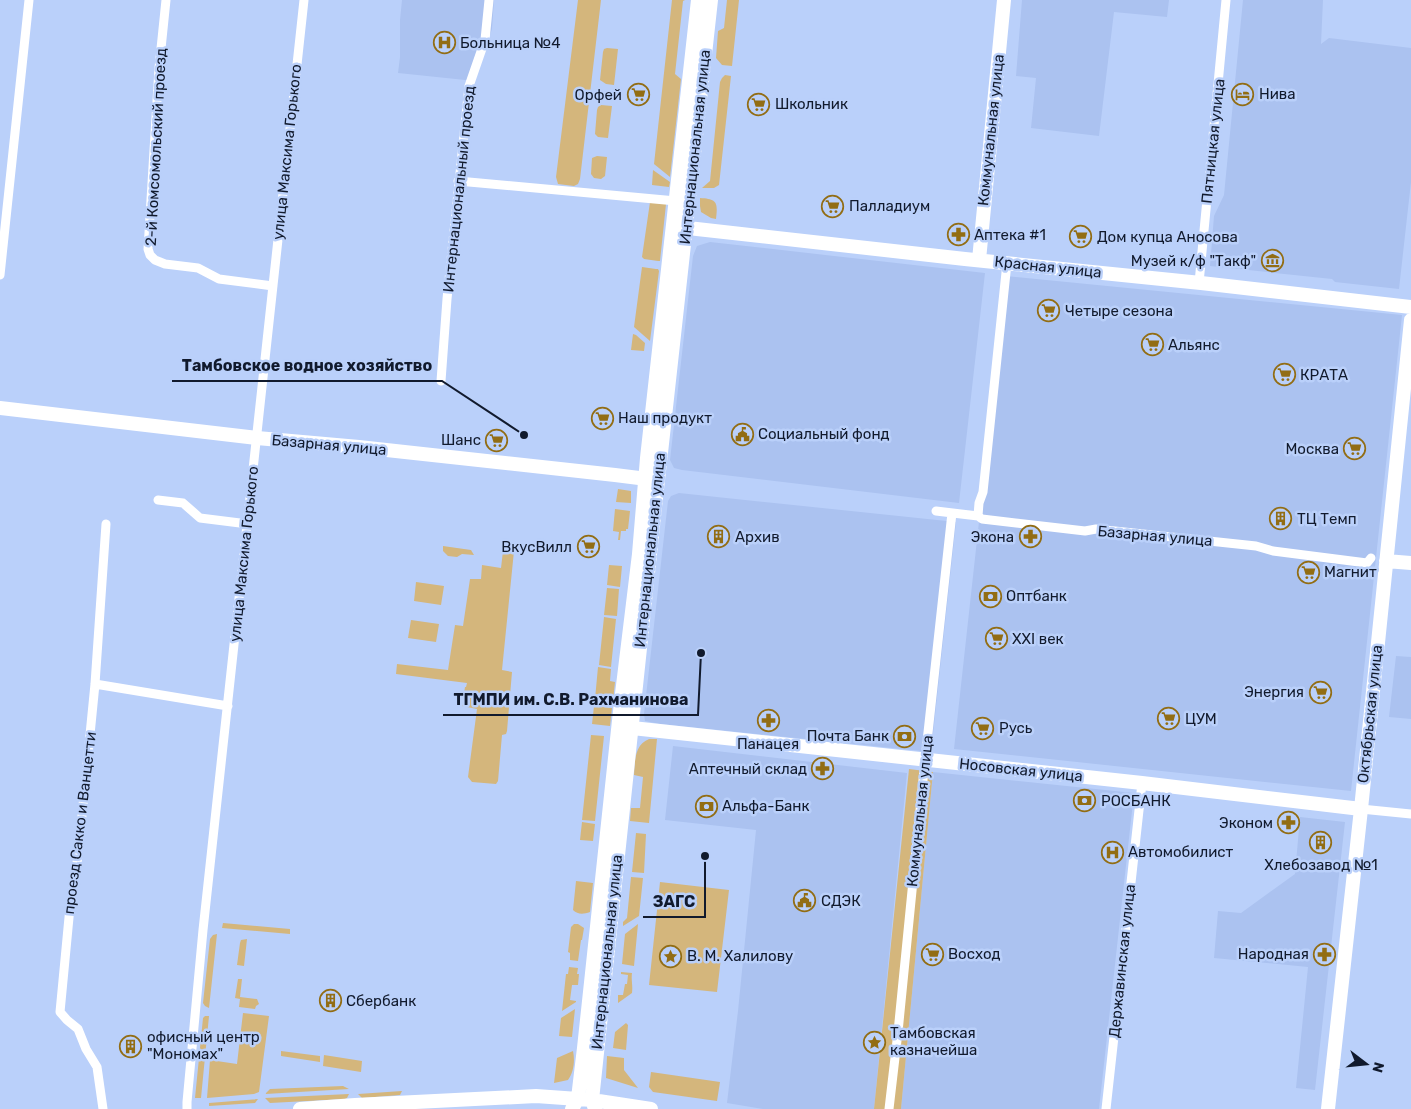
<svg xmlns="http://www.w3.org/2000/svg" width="1411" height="1109" viewBox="0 0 1411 1109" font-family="Rubik,sans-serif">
<rect width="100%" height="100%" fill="#bad0fa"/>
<path fill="#abc2f0" d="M402,0H494L492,29L475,81L398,73L400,57V20Z
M1022,0H1169L1167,17L1114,12L1099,136L1031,128L1036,78L1016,76Z
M1243,0H1323L1321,44L1329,38L1411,48V182L1399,289L1335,282L1332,279L1210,266L1214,216L1224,195Z
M710,242L985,273L959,503L682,470L674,468L670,460L693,256L697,246Z
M1006,276L1402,315L1351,791L954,749Z
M679,493L956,522L931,752L660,724L645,721L644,714L668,501L671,496Z
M1396,656L1411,657V719L1389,717Z
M673,746L907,773L874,1109H763L727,1103L738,1011L756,830L665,820Z
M933,772L1134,793L1099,1109H901Z
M1300,817L1345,822L1315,1090L1296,1088L1308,967L1214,958L1218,911L1241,913L1295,874Z"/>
<path fill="#d4b67c" d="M578,0H601L580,179L578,184L574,186L558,184L556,177Z
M672,0H685L683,1L675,74L681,79L670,177L654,164Z
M727,0H739L732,66L722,65L716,58L718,31L724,28Z
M607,48L618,49L614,85L606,84L600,80L603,52L604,49Z
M725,75L731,76L719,185L714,188H702L710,181L720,82L722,78Z
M601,105L612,106L608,138L598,137L595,134L597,110L598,107Z
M597,156L607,157L605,176L601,179L594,178L591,174L592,158Z
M653,170L670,182L669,187L652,185Z
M700,198C717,199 718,202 716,219L711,218L701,212L700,206Z
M650,202L666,204L660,261H658L644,259L642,257Z
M642,267L656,269H658L659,271L650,341L634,327Z
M633,334L636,335L645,343L644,351L631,350Z
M618,489L631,491V503L616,502Z
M615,509L630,511L628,529H626V531H621L620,540H618L619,532L613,531Z
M443,546L471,550L474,555L462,554L457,557L448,556L443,551Z
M503,551H514L502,670L512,672L507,731L506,734L502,735L498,781L496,784L472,782L468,777L477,709L462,706L465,687H466L467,683L396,674L397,664L448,670L455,625L463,626L470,579H481L482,565L501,568Z
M609,565L622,566L620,587L607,585Z
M416,582L444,586L441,605L414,601Z
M607,588L619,589L617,616L604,615Z
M604,617L616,619L611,667L599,665Z
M411,620L439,624L436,642L408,638Z
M598,667L611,669L610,681L615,682L613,701L595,699Z
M594,706L612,708L610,726L592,724Z
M591,735L604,736L595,821L582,820Z
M649,739H657L649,823L630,821L631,808H640L643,777L634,775C635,762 634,745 649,739Z
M909,769L933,772L901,1109H874Z
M582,822L595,824L593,841L580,840Z
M636,833L646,834L644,873L632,872Z
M631,877L643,878L639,916L623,926V922L627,918Z
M576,881L593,883L590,912C584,914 578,915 573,910Z
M660,882L729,890L717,992L649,985Z
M223,923L290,929V934L222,928Z
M574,924H578L584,928L582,940H581L578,961L570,960V953L568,952L571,927Z
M638,924L634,966L622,964L625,934Z
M217,934L209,1008L205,1006L203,1003L210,939L213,935Z
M247,939L244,966L237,965L240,943L241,940Z
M569,967L578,968L577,974H579L578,985H572L570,1000L576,1001V1002L562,1011L566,974H568Z
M621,972L632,973C631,980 633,985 632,993L618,1003V995H623L625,984H627L628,975L621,974Z
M238,979H242L240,997L257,999L259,1004L256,1006L255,1009L239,1007L240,999L235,998Z
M575,1009L572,1037L559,1036L561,1018Z
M243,1013L269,1016L259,1092L254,1094L207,1098L210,1060L237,1064Z
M205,1016H209L201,1098H195L203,1018Z
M626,1023L628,1025L626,1050L613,1048L615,1032Z
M281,1051L320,1056V1062L281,1056Z
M573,1051C575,1060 574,1072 568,1080L554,1083L557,1058Z
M324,1055L362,1061L361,1072L323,1066Z
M607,1056L624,1058V1070L638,1088L606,1078Z
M651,1072L720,1082L717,1101L653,1092L649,1087Z
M343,1086L349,1089L265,1094L270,1089Z
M402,1091L400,1095L362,1098L358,1094Z
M349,1094L347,1098L345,1099L270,1103L265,1098Z
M258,1099L255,1103L209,1106V1103Z"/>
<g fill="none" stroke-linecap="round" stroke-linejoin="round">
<path stroke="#fff" stroke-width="9" d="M166,0L159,68L148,249L150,255L155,260L165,264L198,268L219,279L273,286
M458,181L676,201
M0,275L29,0
M1199,283L1226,0
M441,381L447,299L469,86L485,40L489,0
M158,500L183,503L200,518L248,524
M936,511L978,516L982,519L1085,531L1096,529L1256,546L1273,551L1367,563L1371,558
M978,516L979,503L983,492L1007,263
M95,684L228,706
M1361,809L1411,814
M103,1109L97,1067L86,1049L78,1029L67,1020L60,1012L70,907L78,856L95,684L106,524
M187,1109V1102L203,930L304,0
M889,1109L898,1032L925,760L952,513
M1106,1109L1142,783"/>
<path stroke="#fff" stroke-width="14" d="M679,227L965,259L1201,283L1411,307
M979,260L1004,0
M0,408L257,438L359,447L615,475L655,480
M1386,561L1411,563
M623,727L1142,783L1361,809
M300,1109L355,1105L536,1096L592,1100L651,1109
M572,1109L578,1098L584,1048L621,702L639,554L647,458L698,0
M595,1109L592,1100L655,507L711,0
M1328,1109L1361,809L1411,320"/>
</g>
<defs>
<symbol id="hospital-ring" viewBox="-11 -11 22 22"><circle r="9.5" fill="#bad0fa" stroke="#926d14" stroke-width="1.5"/><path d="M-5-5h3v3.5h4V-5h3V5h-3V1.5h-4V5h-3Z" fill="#926d14"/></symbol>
<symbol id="hotel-ring" viewBox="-11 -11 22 22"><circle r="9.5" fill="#bad0fa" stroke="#926d14" stroke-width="1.5"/><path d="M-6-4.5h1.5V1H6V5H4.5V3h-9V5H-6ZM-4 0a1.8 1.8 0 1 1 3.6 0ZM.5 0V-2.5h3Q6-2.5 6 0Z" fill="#926d14"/></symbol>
<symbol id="supermarket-ring" viewBox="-11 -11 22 22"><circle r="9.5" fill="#bad0fa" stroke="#926d14" stroke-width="1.5"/><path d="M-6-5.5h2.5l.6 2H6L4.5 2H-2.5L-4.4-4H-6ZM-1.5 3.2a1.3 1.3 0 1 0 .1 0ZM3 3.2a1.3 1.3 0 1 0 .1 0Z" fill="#926d14"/></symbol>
<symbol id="pharmacy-ring" viewBox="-11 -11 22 22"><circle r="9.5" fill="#bad0fa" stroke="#926d14" stroke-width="1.5"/><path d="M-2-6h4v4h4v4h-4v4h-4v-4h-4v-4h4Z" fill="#926d14"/></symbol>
<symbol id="museum-ring" viewBox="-11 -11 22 22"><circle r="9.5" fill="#bad0fa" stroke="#926d14" stroke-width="1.5"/><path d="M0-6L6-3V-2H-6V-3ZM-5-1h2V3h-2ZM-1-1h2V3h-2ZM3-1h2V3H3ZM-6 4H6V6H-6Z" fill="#926d14"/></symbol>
<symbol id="civic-ring" viewBox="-11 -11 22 22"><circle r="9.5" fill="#bad0fa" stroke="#926d14" stroke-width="1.5"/><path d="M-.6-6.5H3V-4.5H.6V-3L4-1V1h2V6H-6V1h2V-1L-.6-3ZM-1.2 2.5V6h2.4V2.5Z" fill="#926d14"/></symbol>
<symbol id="building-ring" viewBox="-11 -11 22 22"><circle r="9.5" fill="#bad0fa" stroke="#926d14" stroke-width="1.5"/><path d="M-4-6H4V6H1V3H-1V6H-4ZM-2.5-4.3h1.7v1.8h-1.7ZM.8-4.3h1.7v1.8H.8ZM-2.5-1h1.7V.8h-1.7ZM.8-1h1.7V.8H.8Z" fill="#926d14"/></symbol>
<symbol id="bank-ring" viewBox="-11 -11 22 22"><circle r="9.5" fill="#bad0fa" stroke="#926d14" stroke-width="1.5"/><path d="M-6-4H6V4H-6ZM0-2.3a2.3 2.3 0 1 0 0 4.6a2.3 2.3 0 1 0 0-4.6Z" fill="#926d14"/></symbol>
<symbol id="sight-ring" viewBox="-11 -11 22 22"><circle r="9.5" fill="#bad0fa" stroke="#926d14" stroke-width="1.5"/><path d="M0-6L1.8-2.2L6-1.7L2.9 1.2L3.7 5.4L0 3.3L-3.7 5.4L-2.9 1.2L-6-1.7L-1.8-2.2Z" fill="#926d14"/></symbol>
</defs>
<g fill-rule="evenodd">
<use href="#hospital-ring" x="432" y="30" width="25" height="25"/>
<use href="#hotel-ring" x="1230" y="82" width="25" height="25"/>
<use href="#supermarket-ring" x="626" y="82" width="25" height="25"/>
<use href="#supermarket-ring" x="746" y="92" width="25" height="25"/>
<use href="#supermarket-ring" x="820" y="194" width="25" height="25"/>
<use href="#pharmacy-ring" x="946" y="222" width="25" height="25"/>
<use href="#supermarket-ring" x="1068" y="224" width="25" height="25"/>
<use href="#museum-ring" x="1260" y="248" width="25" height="25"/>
<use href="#supermarket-ring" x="1036" y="298" width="25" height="25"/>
<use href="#supermarket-ring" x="1140" y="332" width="25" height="25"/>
<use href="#supermarket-ring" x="1272" y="362" width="25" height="25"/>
<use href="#supermarket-ring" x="590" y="406" width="25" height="25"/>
<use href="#civic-ring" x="730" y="422" width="25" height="25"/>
<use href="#supermarket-ring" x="484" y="428" width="25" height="25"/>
<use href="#supermarket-ring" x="1342" y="436" width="25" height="25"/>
<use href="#building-ring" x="1268" y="506" width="25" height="25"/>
<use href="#building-ring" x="706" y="524" width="25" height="25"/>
<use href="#pharmacy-ring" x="1018" y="524" width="25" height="25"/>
<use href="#supermarket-ring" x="576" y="534" width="25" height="25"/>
<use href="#supermarket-ring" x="1296" y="560" width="25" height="25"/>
<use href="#bank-ring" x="978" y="584" width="25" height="25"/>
<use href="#supermarket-ring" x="984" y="626" width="25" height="25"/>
<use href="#supermarket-ring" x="1308" y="680" width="25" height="25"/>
<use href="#supermarket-ring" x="1156" y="706" width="25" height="25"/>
<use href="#pharmacy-ring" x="756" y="708" width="25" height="25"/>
<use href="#supermarket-ring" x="970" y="716" width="25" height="25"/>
<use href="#bank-ring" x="892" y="724" width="25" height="25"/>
<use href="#pharmacy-ring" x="810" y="756" width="25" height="25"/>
<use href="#bank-ring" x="1072" y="788" width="25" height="25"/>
<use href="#bank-ring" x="694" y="794" width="25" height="25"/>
<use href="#pharmacy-ring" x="1276" y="810" width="25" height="25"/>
<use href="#building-ring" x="1308" y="830" width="25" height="25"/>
<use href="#hospital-ring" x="1100" y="840" width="25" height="25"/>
<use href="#civic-ring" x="792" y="888" width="25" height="25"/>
<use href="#supermarket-ring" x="920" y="942" width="25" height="25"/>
<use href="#pharmacy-ring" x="1312" y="942" width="25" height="25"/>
<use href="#sight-ring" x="658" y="944" width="25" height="25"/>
<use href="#building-ring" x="318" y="988" width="25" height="25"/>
<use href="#sight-ring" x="862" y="1030" width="25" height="25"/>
<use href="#building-ring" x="118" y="1034" width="25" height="25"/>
</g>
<g text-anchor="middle" stroke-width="5" stroke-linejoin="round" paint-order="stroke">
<g font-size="15" fill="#111a2d" stroke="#bad0fa" text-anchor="start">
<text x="460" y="48">Больница №4</text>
<text x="1259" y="99">Нива</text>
<text x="622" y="100" text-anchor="end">Орфей</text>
<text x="775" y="109">Школьник</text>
<text x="849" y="211">Палладиум</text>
<text x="974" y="240">Аптека #1</text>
<text x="1097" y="242">Дом купца Аносова</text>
<text x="1256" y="266" text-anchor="end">Музей к/ф "Такф"</text>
<text x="1065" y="316">Четыре сезона</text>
<text x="1168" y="350">Альянс</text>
<text x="1300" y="380">КРАТА</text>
<text x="618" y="423">Наш продукт</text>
<text x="758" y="439">Социальный фонд</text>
<text x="481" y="445" text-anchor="end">Шанс</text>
<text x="1339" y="454" text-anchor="end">Москва</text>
<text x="1297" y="524">ТЦ Темп</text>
<text x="735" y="542">Архив</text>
<text x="1014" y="542" text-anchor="end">Экона</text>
<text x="572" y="552" text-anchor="end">ВкусВилл</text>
<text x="1324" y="577">Магнит</text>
<text x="1006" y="601">Оптбанк</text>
<text x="1012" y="644">XXI век</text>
<text x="1304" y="697" text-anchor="end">Энергия</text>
<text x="1185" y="724">ЦУМ</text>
<text x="999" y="733">Русь</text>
<text x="889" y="741" text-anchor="end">Почта Банк</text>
<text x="768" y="749" text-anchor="middle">Панацея</text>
<text x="807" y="774" text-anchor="end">Аптечный склад</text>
<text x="1101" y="806">РОСБАНК</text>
<text x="722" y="811">Альфа-Банк</text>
<text x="1273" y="828" text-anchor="end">Эконом</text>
<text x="1128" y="857">Автомобилист</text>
<text x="1321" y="870" text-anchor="middle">Хлебозавод №1</text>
<text x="821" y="906">СДЭК</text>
<text x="948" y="959">Восход</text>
<text x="1309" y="959" text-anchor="end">Народная</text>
<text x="687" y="961">В. М. Халилову</text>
<text x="346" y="1006">Сбербанк</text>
<text x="890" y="1038">Тамбовская<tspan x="890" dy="17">казначейша</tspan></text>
<text x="147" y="1042">офисный центр<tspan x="147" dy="17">"Мономах"</tspan></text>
</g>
<g font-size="15" fill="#111a2d" stroke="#bad0fa">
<text transform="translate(991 130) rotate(-84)" y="5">Коммунальная улица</text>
<text transform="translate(1213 141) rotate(-84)" y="5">Пятницкая улица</text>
<text transform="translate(156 147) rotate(-87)" y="5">2-й Комсомольский проезд</text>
<text transform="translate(695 147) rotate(-84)" y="5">Интернациональная улица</text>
<text transform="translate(287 152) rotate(-84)" y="5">улица Максима Горького</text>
<text transform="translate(459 189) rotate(-84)" y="5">Интернациональный проезд</text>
<text transform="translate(1048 267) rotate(6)" y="5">Красная улица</text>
<text transform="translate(329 445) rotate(5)" y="5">Базарная улица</text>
<text transform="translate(1155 536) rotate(5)" y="5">Базарная улица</text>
<text transform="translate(650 550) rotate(-84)" y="5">Интернациональная улица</text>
<text transform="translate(244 554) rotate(-84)" y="5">улица Максима Горького</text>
<text transform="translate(1370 714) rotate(-84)" y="5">Октябрьская улица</text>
<text transform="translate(1021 770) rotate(6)" y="5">Носовская улица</text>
<text transform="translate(920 811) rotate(-84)" y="5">Коммунальная улица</text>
<text transform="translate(80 823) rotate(-83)" y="5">проезд Сакко и Ванцетти</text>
<text transform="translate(607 952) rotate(-84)" y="5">Интернациональная улица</text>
<text transform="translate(1122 961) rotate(-84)" y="5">Державинская улица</text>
</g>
</g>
<path fill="none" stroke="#111a2d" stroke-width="2" d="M524 435L442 381H172M701 653L698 715H443M705 856L705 917H643"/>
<g fill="#111a2d" stroke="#bad0fa" stroke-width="2">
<circle cx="524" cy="435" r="5"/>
<circle cx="701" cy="653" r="5"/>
<circle cx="705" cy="856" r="5"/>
</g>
<g font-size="16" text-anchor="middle" font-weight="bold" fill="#111a2d" stroke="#bad0fa" stroke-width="5" stroke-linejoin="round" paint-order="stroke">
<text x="307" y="371">Тамбовское водное хозяйство</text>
<text x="571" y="705">ТГМПИ им. С.В. Рахманинова</text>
<text x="674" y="907">ЗАГС</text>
</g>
<g transform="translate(1366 1064) rotate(106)" stroke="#bad0fa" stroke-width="4" paint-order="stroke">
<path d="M0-4L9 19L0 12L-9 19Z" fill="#111a2d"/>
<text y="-8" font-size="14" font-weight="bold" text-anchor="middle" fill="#111a2d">N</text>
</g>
</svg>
